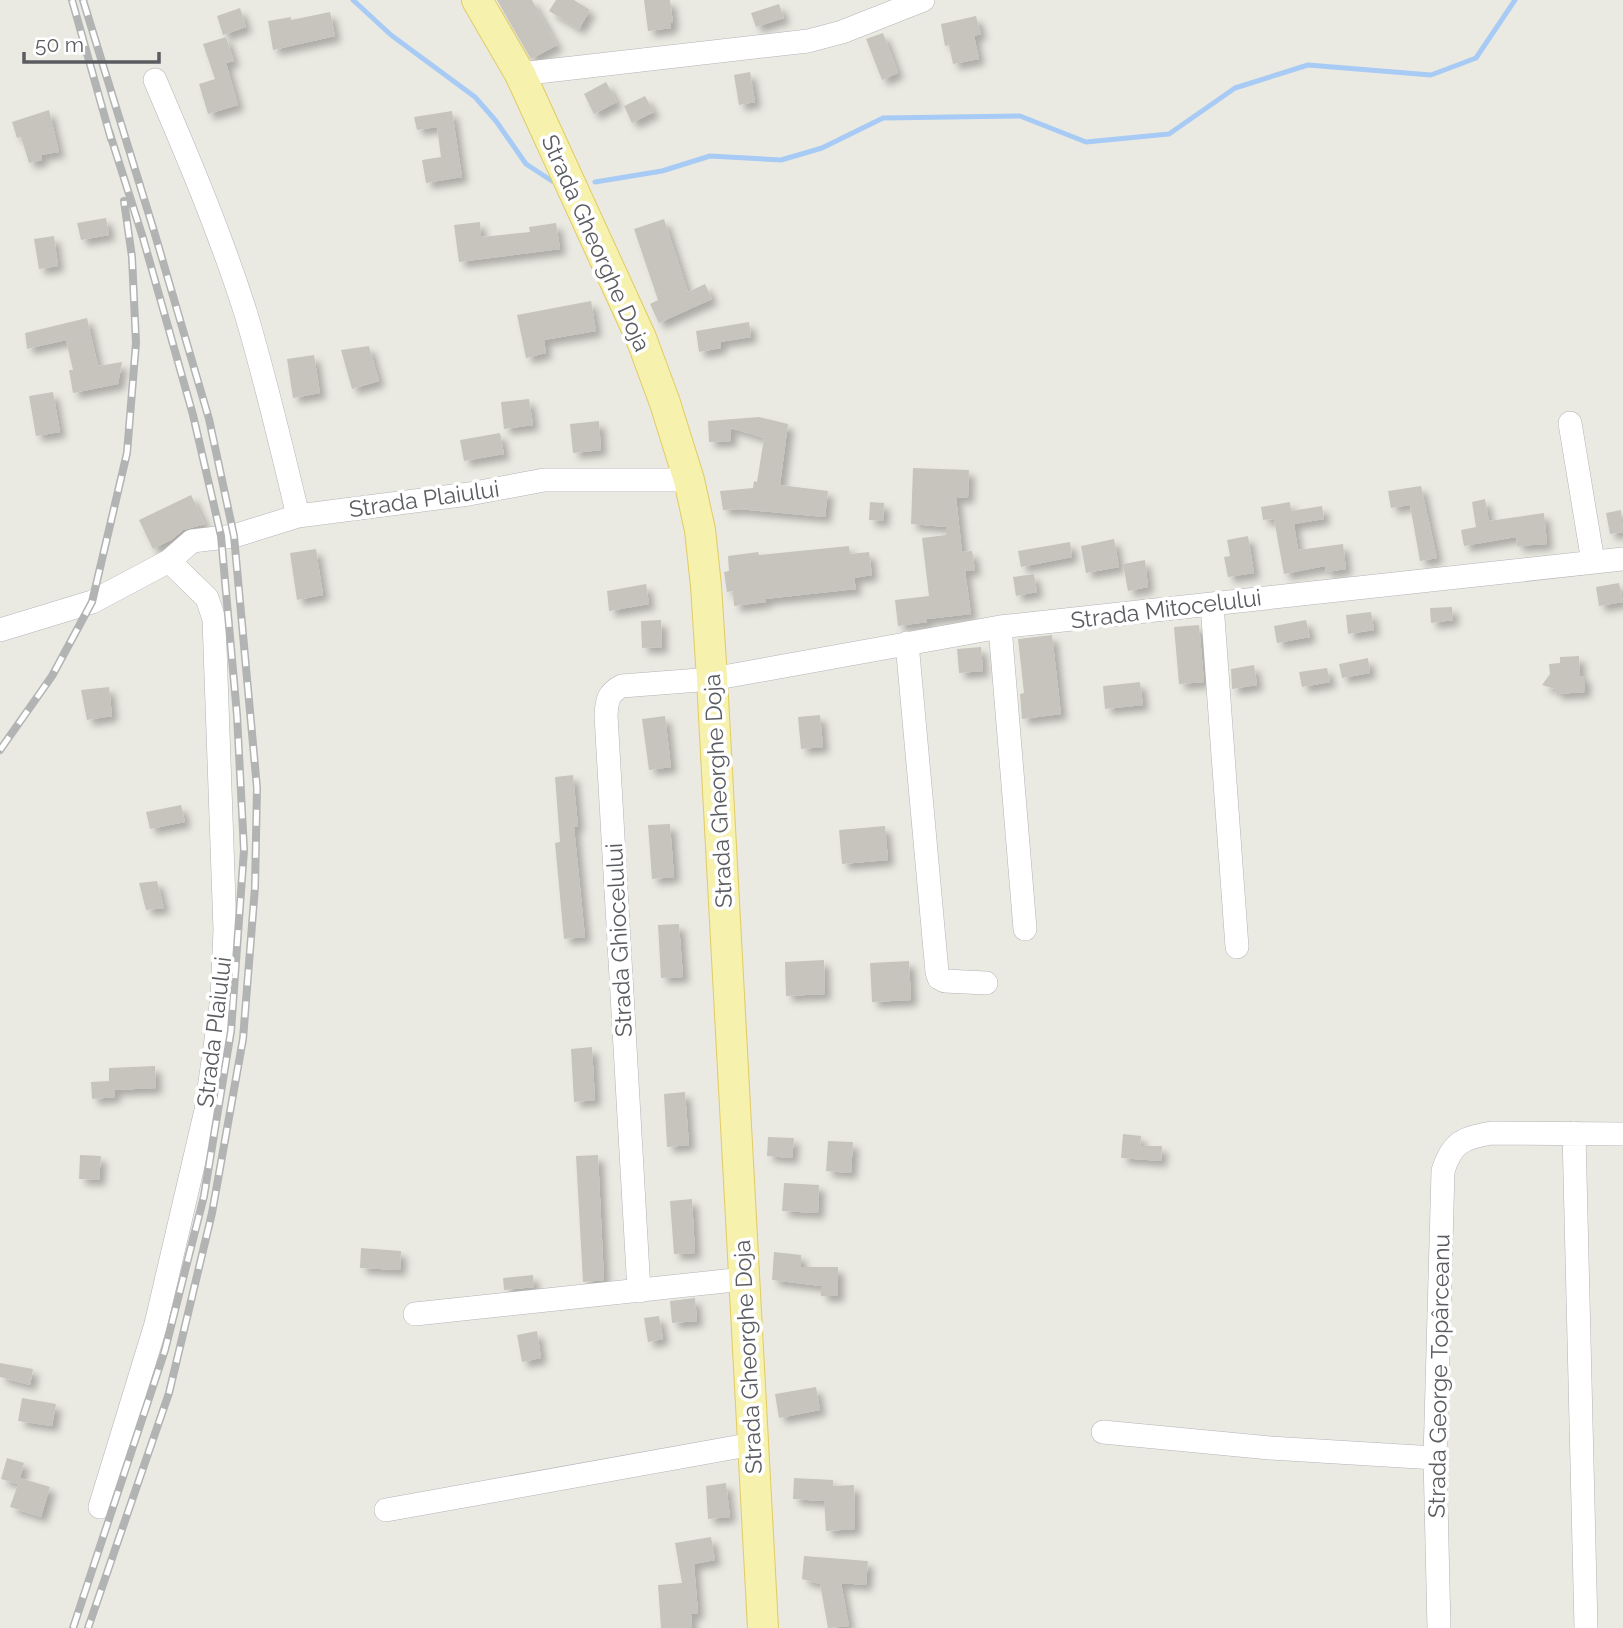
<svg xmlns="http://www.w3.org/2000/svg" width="1623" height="1628" viewBox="0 0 1623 1628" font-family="Raleway,sans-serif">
<defs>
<filter id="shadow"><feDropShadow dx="6" dy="6" stdDeviation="3.5" flood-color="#0004"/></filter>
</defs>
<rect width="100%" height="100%" fill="#ebeae2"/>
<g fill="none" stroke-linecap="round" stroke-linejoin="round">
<path stroke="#a8cbf5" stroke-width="5" d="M353,0L391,35L475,97L496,121L526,164L552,181
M595,182L662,171L710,156L781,160L822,148L883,118L1020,116L1086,142L1169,134L1235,88L1308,65L1431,75L1476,58L1515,0"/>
</g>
<path fill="#c7c4be" filter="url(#shadow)" d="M497,0H532L557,45L531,59Z
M556,0H574L590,10L579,29L549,11Z
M644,0H670L673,23H671V28L648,31Z
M779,4L784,18L756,27L751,13Z
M240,8L246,27L223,35L217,16Z
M330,12L335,36L273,50L268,21L291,17V20Z
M976,16L981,34L974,36L979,59L953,64L949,45L945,46L941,24Z
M883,33L898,73L882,80L866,39Z
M226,37L234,61L226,63L238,105L208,114L199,84L215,79L203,44Z
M750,72L755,102L739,105L734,75Z
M606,82L617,102L594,114L584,94Z
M645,96L654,112L632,123L624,106Z
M49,110L59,152L41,155L42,160L29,163L21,137L17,138L12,122Z
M452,111L462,177L426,183L422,160L441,157L437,127L417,130L414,117Z
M106,218L109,235L81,240L77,223Z
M664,219L688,292L705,284L712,299L659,323L650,304L658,300L634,229Z
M480,222L481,237L530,232L529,227L556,223L560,249L459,262L454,225Z
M54,236L58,266L39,269L34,239Z
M591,301L596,331L544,340L546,353L526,358L517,315Z
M87,318L98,366L122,362L118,384L73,393L69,370H73L66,340L27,349L25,333Z
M749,322L751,337L720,342L721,348L699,352L696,331Z
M369,346L379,381L352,389L341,350Z
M314,355L320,393L293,398L287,359Z
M53,392L60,432L36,436L29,396Z
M529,399L533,425L504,429L501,402Z
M759,417L788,424L780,485L828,491L825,517L739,509L723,510L720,491L753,488L754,481L757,482L764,438L731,428V441L709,442L708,421Z
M599,421L601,450L573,453L570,424Z
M500,433L504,454L464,461L460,440Z
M913,468L969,470L968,498L956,497L962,552L972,551L975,570L965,571L971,614L927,619V622L898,626L895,600L929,596L922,538L946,535V527L911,524Z
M1421,486L1437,558L1420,561L1410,505L1391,508L1388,491Z
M191,495L205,524L183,530L171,540L153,549L139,520Z
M1485,499L1489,521L1544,513L1547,544L1517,546L1516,537L1464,546L1461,530L1476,527L1472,502Z
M870,502L884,503L883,521L869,520Z
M1290,502L1291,511L1322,506L1324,519L1294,524L1298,550L1343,544L1346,569L1326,572L1325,566L1284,574L1274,519L1263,520L1261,507Z
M1621,510L1623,532L1610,534L1606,513Z
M1248,536L1254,573L1228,577L1224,557L1230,556L1227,540Z
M1114,539L1119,567L1086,573L1081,546Z
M1070,542L1072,557L1021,567L1018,551Z
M849,546L850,554L869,552L872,575L854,578L856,589L765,599L766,602L734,606L733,591L727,592L724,572L729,571L728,556L758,552L759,555Z
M316,549L323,595L297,600L290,553Z
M1145,560L1148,587L1128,591L1123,564Z
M1034,574L1037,592L1016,596L1013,577Z
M1619,583L1623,602L1599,606L1596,587Z
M646,584L649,604L609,611L607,591Z
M1452,607L1453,620L1431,623L1430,608Z
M1371,612L1374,630L1348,634L1346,615Z
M661,620L662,647L642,648L641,621Z
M1306,620L1310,637L1277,643L1274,626Z
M1199,625L1204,682L1179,684L1174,627Z
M1052,635L1061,714L1022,719L1020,694L1024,693L1018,639Z
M981,647L983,671L959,673L957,649Z
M1579,656L1580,676H1585V692L1556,694L1555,689L1542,685L1550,674L1549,664L1560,663V657Z
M1368,658L1370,673L1342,678L1339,664Z
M1254,665L1257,685L1232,689L1231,669Z
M1327,668L1330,682L1302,687L1299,672Z
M1140,682L1143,705L1105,709L1103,686Z
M109,687L112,716L87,720L81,690Z
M820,715L823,747L801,749L798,717Z
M665,716L671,767L649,770L642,719Z
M573,775L578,826L574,827L585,937L564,939L555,843L560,842L555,777Z
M181,805L185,822L150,829L146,812Z
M670,824L674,877L652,879L648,825Z
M885,826L888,860L842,864L839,830Z
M157,881L164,908L146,910L139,883Z
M679,924L683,977L661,978L658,925Z
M824,960L825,994L786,996L785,962Z
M909,961L911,1000L872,1002L870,963Z
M592,1047L595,1100L574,1102L571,1049Z
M155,1066L156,1088L114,1090L115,1097L92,1099L91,1082L109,1081V1068Z
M685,1092L689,1145L667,1147L664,1094Z
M1123,1134L1141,1136L1140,1146H1162L1161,1161L1121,1158Z
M768,1137L794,1138L792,1158L767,1156Z
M828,1141L853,1142L851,1173L826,1171Z
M80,1155L101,1156L99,1180L79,1179Z
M598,1155L604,1280L583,1282L576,1156Z
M784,1183L819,1185L818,1213L782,1211Z
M692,1199L695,1253L674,1254L670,1201Z
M361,1248L401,1251L400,1270L360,1268Z
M774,1252L801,1255V1267H838V1296H821V1286L772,1280Z
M533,1275L534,1287L504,1290L503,1278Z
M695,1298L697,1321L672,1323L670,1301Z
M659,1316L663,1339L648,1342L644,1318Z
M537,1331L541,1358L522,1362L517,1335Z
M0,1363L33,1369L30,1385L0,1377Z
M816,1387L820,1410L779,1418L775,1394Z
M22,1398L56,1404L52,1426L18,1421Z
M7,1458L24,1463L20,1478L50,1487L41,1517L10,1507L18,1484L1,1479Z
M794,1478L833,1480V1486L854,1485L855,1529L826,1531L824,1501L793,1499Z
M726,1483L730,1517L708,1519L706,1486Z
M711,1537L715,1560L694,1564L698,1613L691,1614L692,1628H661L658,1585L682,1583L675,1543Z
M804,1556L868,1561L866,1585L841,1583L849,1626L828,1628L820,1584L802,1579Z"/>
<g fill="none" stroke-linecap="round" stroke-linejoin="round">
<defs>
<path id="minor" d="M520,74L808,41L842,32L923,0
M155,80C188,157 221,235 246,314C266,381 282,449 298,516
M1570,423L1593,562
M1212,604L1237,947
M1000,627L1025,929
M0,630L92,602L169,561L192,541L234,536L298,516L469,494L544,480H689
M907,643L937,972L939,978L945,981L986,983
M1574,1133L1586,1628
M639,1291L606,715C607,700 608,693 622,686L712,679L1000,627L1623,559
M415,1314L744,1279
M1103,1432L1270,1448L1435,1458
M100,1507L156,1324L206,1110L222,998L225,930L214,619L207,598L169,561
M386,1510L753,1444
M1439,1628L1435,1458L1443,1171C1452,1142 1463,1138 1492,1133L1623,1134"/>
<path id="major" d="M477,0L520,74L641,338L665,403L689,480L700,530L706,586L712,679L763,1628"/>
</defs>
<use href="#minor" stroke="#b2b3b8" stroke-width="24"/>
<use href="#major" stroke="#e1cb65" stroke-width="32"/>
<use href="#minor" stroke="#fff" stroke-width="23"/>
<use href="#major" stroke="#f6f1ac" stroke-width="30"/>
<defs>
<path id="rail" d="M72,0L111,139
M83,0L154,231L209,419L234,536L257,788L255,887L243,1039L212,1213L169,1393L88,1628
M0,750L52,676L92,602L127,453L136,343L132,257L124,201
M73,1628L165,1350L204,1196L231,1031L244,850L237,715L221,536L193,415L143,238L109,131"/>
</defs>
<use href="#rail" stroke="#b2b3b3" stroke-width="8"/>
<use href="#rail" stroke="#fff" stroke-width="5" stroke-dasharray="16" stroke-linecap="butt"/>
</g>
<g text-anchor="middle" stroke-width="7" stroke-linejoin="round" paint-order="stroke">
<g font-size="23" fill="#5a5c61" stroke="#fff">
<text transform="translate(596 243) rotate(66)" y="8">Strada Gheorghe Doja</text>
<text transform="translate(424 499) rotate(-8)" y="8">Strada Plaiului</text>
<text transform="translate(1166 609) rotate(-7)" y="8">Strada Mitocelului</text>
<text transform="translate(718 791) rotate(-93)" y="8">Strada Gheorghe Doja</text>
<text transform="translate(619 940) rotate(-93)" y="8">Strada Ghiocelului</text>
<text transform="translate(214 1032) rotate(-83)" y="8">Strada Plaiului</text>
<text transform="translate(748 1357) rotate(-93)" y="8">Strada Gheorghe Doja</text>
<text transform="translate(1439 1376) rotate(-89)" y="8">Strada George Topârceanu</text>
</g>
</g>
<path d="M24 52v10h135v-10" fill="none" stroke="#5a5c61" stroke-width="3.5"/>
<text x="35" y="52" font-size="21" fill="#5a5c61" stroke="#ffffff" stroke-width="5" paint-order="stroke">50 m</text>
</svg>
